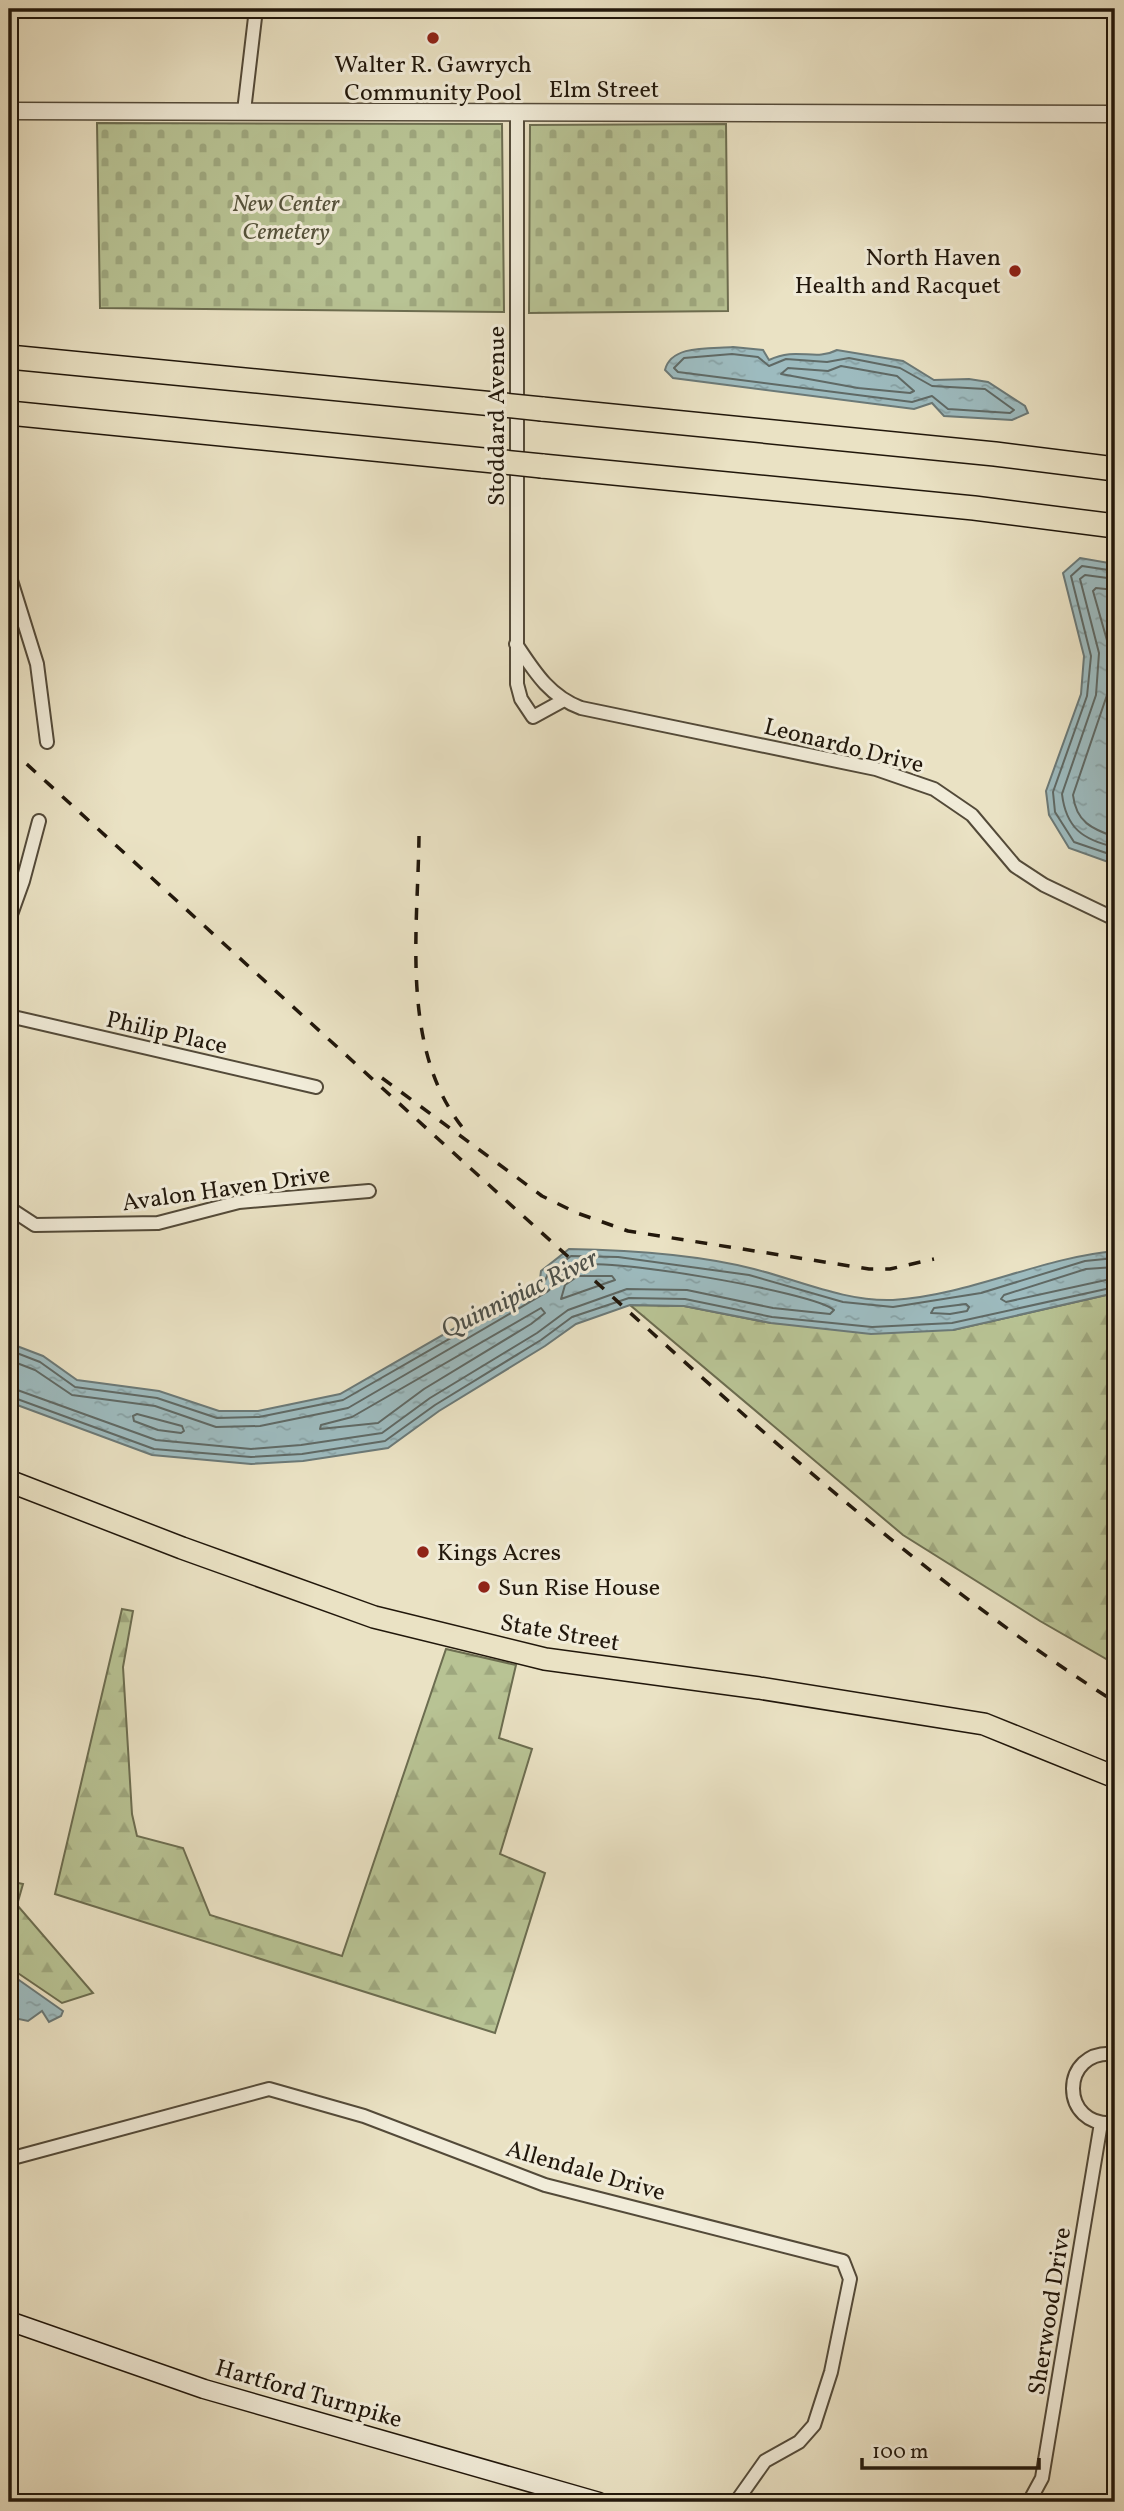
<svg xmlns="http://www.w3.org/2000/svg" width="1124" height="2511" viewBox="0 0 1124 2511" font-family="Vollkorn,serif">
<defs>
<pattern id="forest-firs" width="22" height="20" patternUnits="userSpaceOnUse" patternTransform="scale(1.75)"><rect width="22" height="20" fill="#b8c394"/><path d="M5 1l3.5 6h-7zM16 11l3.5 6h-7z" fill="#9ea77e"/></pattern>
<pattern id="cemetery-stones" width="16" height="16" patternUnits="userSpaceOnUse" patternTransform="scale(1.75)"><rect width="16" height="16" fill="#b8c394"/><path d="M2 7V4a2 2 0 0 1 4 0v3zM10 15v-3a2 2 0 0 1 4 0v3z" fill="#9ea77e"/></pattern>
<pattern id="water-ripples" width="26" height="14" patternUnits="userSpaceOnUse" patternTransform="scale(1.75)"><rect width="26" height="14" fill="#9dbbbf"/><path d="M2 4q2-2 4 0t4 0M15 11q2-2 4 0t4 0" fill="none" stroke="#87a0a3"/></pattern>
</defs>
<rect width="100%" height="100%" fill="#eae2c4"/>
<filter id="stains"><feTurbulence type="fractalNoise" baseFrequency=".00286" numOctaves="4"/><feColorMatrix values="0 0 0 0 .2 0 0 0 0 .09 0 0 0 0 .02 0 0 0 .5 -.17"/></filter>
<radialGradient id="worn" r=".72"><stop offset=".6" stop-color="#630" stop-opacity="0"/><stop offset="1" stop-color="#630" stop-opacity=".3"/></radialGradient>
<path fill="url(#forest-firs)" stroke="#6c6d50" stroke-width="2" d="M1115,1293V1664L1040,1621L903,1535L630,1305L684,1306L771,1323L953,1330Z
M122,1609L133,1611L123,1667L132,1814L137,1836L183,1848L210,1915L342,1956L446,1649L516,1665L499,1738L532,1749L500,1854L545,1873L495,2033L55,1894Z
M9,1881L23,1884L17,1905L93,1993L62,2003L9,1967Z"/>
<path fill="url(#cemetery-stones)" stroke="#6c6d50" stroke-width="2" d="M97,123L502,124L504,312L100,308Z
M726,124L728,311L529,313L530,125Z"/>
<path fill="url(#water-ripples)" stroke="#6b7977" stroke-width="2" d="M733,347L763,350L769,360C798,346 814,362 837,350L903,361L934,380L969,379L988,382L1025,406L1028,413L1012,420L944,416L932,403L914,409L673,378L665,370C671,344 712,349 733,347Z
M1080,558L1115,564V863H1111L1069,848L1049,815L1046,791L1081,694L1084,656L1063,573Z
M569,1249C625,1250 700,1255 754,1269C798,1280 846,1302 893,1300C970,1295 1040,1258 1115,1251V1293L953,1330L871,1334L771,1323L684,1306L630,1305L576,1324L545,1346L439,1411L388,1448L303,1461L251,1464L152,1455L9,1402V1343L43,1356L77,1380L159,1391L219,1411H258L340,1394L540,1279L541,1271Z
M9,1973L63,2011L61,2016L49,2022L42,2011L28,2021L9,2017Z"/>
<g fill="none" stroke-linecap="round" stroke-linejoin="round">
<path stroke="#5f6965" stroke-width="2" d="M732,354L758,357L769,366L786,359L827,362L849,358L900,368L932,386L985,389L1014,410L1010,413L948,409L932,396L912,402L678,372L674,368L684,358Z
M841,366L897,376L914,391L910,393L858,388L781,374L788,368L828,371Z
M1115,571L1082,566L1071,576L1091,656L1087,696L1053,792L1055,812L1074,842L1115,856
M1115,579L1085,575L1080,579L1099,653L1096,695L1062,794C1066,828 1083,840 1115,847
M1115,590L1096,588L1093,591L1110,651L1107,695L1073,795C1076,822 1092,829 1115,837
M1115,1267L1086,1269L1004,1295L1001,1299L1006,1302L1115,1278
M578,1276H612L615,1280L561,1299L565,1285Z
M966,1304L969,1307L967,1311L950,1314L931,1313L934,1308Z
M541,1308L545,1313L531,1324L424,1389L378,1423L320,1429L321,1425L352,1417Z
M9,1350L40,1362L75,1387L157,1398L217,1418L259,1417L343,1400L543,1285L548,1274L571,1256L618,1257L749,1275L843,1302L893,1307L981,1293L1085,1261L1115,1258
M9,1360L35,1370L72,1395L155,1406L216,1427L260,1426L348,1408L547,1292C557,1284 560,1272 573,1266C597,1255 814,1292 834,1310L830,1314L773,1308L687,1290L627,1289L568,1310L537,1333L430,1398L382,1433L301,1445L251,1449L156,1440L9,1387
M9,1396L154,1449L251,1457L302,1454L385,1441L435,1405L541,1340L572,1317L629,1298L685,1299L772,1317L872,1327L952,1323L1115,1287
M137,1414L182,1426L184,1431L181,1433L158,1430L134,1421L133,1416Z"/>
<defs>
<path id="minor" d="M244,111L256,9
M517,111V684L521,699L533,717L564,700
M9,574L37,664L47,742
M516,644C534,671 549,696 581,708L876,769L934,789L972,815L1015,866L1044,885L1115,919
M9,920L23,881L39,821
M9,1016L316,1087
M9,1208L35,1225L158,1223L239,1202L369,1191
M1115,2054C1059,2048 1059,2129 1115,2123
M9,2159L269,2089L364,2116L545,2185L843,2261L850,2279L831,2372L814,2425L799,2442L765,2461L736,2502
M1029,2502L1042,2478L1101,2123"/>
<path id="tertiary" d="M9,111L1115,114"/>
<path id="secondary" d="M9,2321L204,2389L599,2502"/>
<path id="primary" d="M9,1481L182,1548L374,1617L545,1659L759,1688L984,1724L1115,1777"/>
<path id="motorway" d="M9,357L494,404
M542,409L995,454L1115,469
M9,413L494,461
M542,466L974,508L1115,526"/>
</defs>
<use href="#minor" stroke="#534a39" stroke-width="16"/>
<use href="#tertiary" stroke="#534a39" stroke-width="19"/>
<use href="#secondary" stroke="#21170b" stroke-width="21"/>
<use href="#primary" stroke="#21170b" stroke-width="24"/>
<use href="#motorway" stroke="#21170b" stroke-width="26"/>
<use href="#minor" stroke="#f1ecd9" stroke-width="12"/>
<use href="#tertiary" stroke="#f1ecd9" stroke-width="16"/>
<use href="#secondary" stroke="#f1ecd9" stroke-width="18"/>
<use href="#primary" stroke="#eae2c4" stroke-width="21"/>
<use href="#motorway" stroke="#eae2c4" stroke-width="23"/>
<path stroke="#21170b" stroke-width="3.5" stroke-dasharray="12 12" stroke-linecap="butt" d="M9,748C194,916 378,1085 563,1252C742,1414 911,1571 1115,1702
M419,836C418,933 399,1053 467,1133
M382,1078L542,1196L577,1213L628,1231L869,1269H890L934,1259"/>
<defs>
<path id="motorway-bridge" d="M494,404L542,409
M494,461L542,466"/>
</defs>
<use href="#motorway-bridge" stroke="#21170b" stroke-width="26" stroke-linecap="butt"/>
<use href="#motorway-bridge" stroke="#eae2c4" stroke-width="23"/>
</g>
<g fill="#8f2418" stroke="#f1ecd9" stroke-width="2.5">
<circle cx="433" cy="38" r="7"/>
<circle cx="1015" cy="271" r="7"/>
<circle cx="423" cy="1552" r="7"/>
<circle cx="484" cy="1587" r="7"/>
</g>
<g text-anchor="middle" stroke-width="6" stroke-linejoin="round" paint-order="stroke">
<g font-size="24" fill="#21170b" stroke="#f1ecd9" text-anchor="start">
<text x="433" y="72" text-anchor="middle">Walter R. Gawrych<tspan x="433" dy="28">Community Pool</tspan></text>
<text x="1001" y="265" text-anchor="end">North Haven<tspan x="1001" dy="28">Health and Racquet</tspan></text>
<text x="437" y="1560">Kings Acres</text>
<text x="498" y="1595">Sun Rise House</text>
</g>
<g font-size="24" fill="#21170b" stroke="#f1ecd9">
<text x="604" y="97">Elm Street</text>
<text transform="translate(496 416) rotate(-90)" y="8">Stoddard Avenue</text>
<text transform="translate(844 745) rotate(14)" y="8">Leonardo Drive</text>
<text transform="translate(167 1032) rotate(13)" y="8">Philip Place</text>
<text transform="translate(226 1188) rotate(-8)" y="8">Avalon Haven Drive</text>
<text transform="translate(560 1632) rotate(10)" y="8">State Street</text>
<text transform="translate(586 2170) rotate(16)" y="8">Allendale Drive</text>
<text transform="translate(1049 2311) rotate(-81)" y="8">Sherwood Drive</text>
<text transform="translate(309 2393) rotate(16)" y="8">Hartford Turnpike</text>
</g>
<g font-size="24" font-style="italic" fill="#56533b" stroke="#f1ecd9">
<text x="286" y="211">New Center<tspan x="286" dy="28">Cemetery</tspan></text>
</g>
<g font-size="26" font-style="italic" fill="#4c504a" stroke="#f1ecd9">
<text transform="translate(519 1293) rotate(-26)" y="9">Quinnipiac River</text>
</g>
</g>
<rect width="1124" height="2511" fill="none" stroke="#eae2c4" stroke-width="35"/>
<rect x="10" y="10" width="1103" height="2490" fill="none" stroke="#21170b" stroke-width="3.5"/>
<rect x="18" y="18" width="1089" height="2476" fill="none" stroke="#21170b" stroke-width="2"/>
<path d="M862 2458v10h177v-10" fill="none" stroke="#21170b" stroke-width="3.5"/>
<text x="872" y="2458" font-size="21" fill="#21170b" stroke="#f1ecd9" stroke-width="5" paint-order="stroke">100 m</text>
<rect width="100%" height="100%" filter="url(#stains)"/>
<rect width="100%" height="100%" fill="url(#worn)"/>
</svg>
